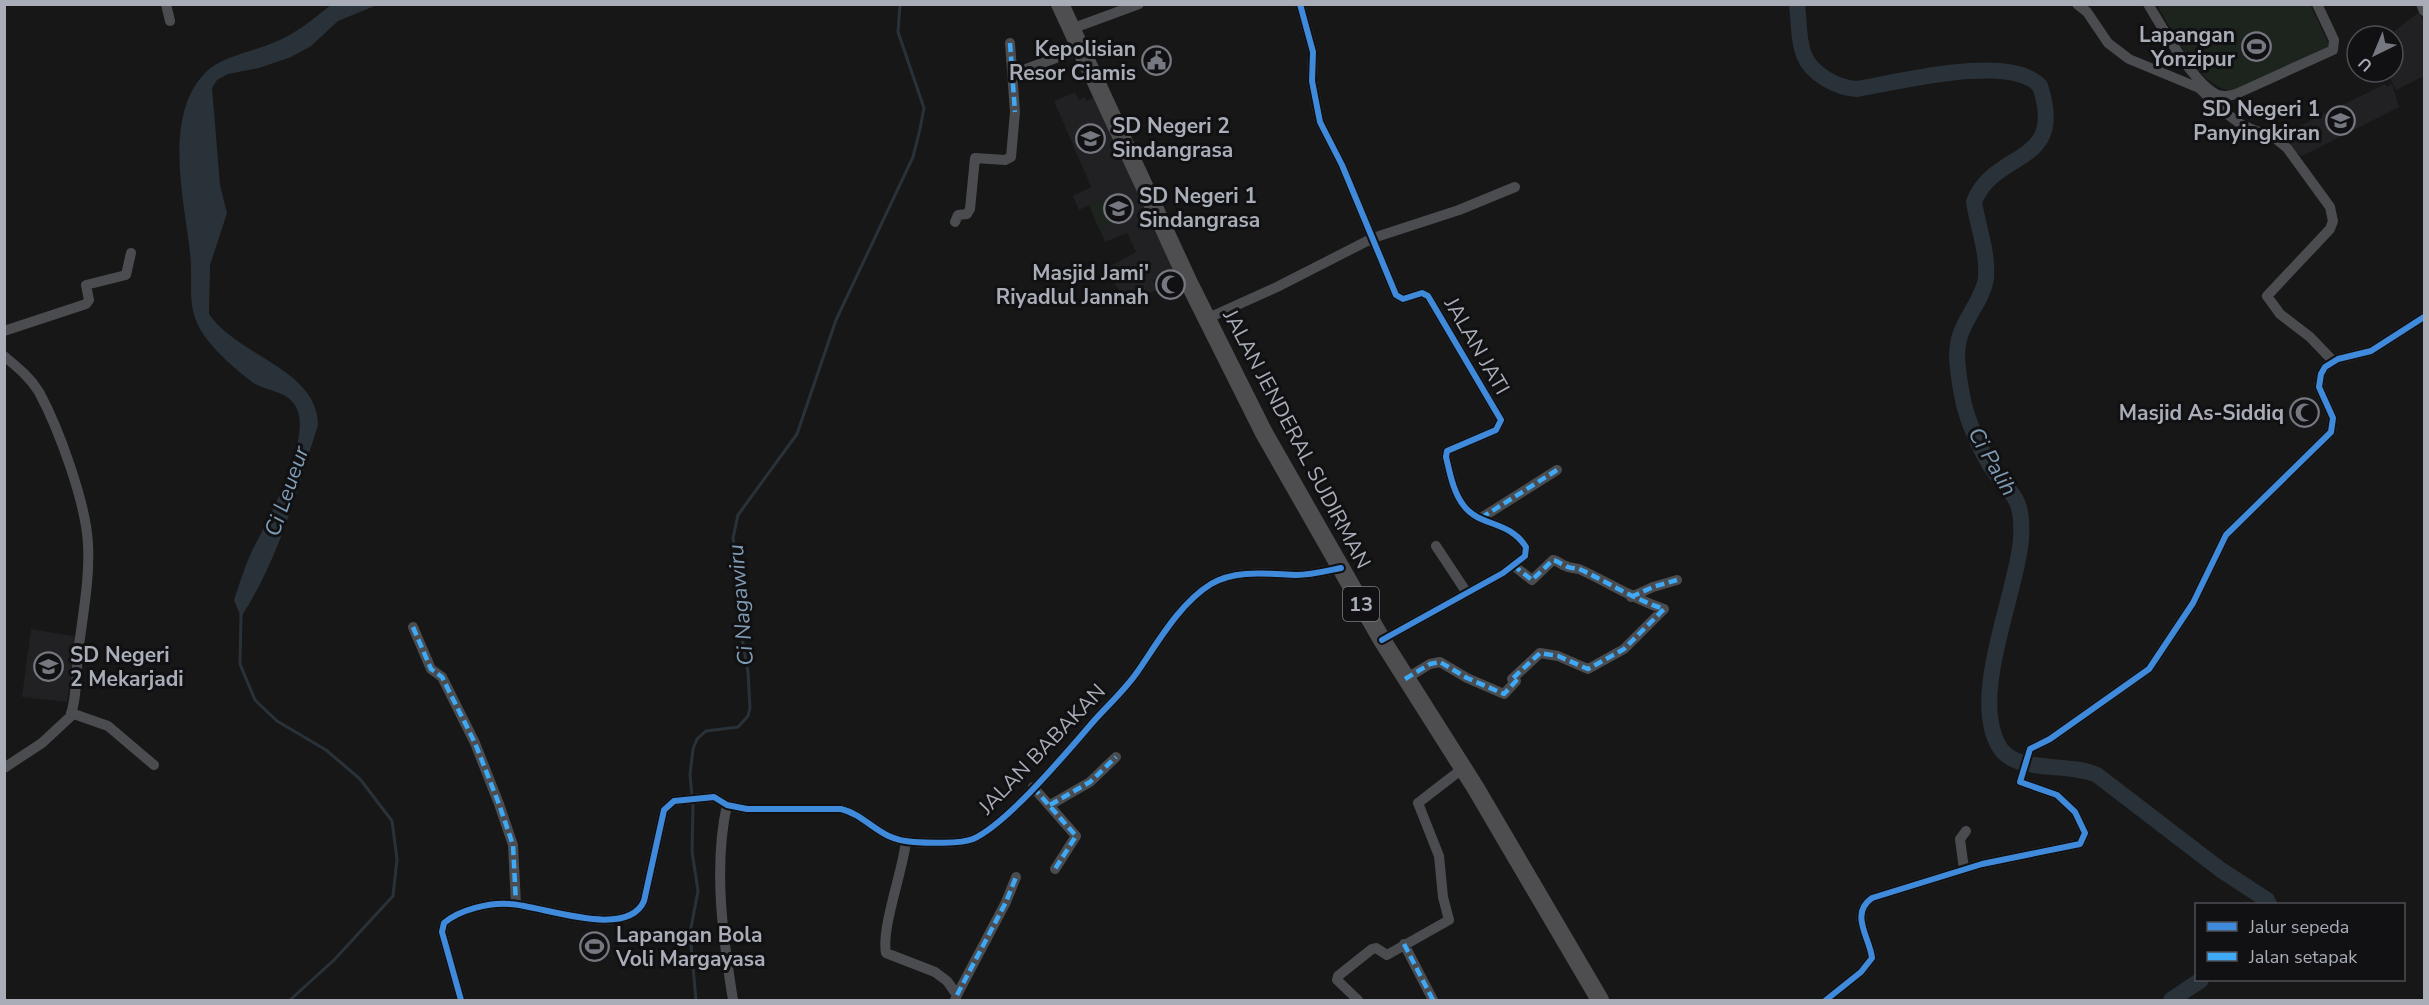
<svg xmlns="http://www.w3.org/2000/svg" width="2429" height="1005" viewBox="0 0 2429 1005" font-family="'Nunito Sans',sans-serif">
<rect width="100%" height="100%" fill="#171717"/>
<path fill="#212123" d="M2419,12L2424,23V76L2396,90L2387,72H2393V36H2388Z
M2385,84L2387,87L2392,84L2399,107L2302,156L2294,151L2285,133Z
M1075,92L1079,100L1085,97L1086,101L1095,97L1156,235L1177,269L1153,280L1157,290L1126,304L1107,268L1136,252L1127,233L1105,242L1089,205L1079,210L1073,196L1091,187L1054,101Z
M31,629L77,637L67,702L22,697Z"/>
<path fill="#1d241e" d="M2157,5H2310L2330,46L2236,91C2202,93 2172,30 2157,5Z
M1106,198L1116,221L1099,229L1089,205Z
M589,932L604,934L601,962L586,960Z"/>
<path fill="#2a3239" d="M331,5H377L338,21L311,46L291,57L259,68L228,74L217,80L212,88L220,185L227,213L210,265L209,314C237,356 318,369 318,425C297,490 279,559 241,617L234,600C240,583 245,565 253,549C268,520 311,441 297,409C289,390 266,392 252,382C236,370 218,354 206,338C184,308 194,287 190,252C184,199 163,116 205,73C221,56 253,52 275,42C297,33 313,19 331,5Z"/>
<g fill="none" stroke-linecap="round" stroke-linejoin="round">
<path stroke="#2a3239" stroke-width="3" d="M241,614L240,664L255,700L277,721L326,750L360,779L392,821L397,859L393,896L334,960L290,1000
M696,1000L690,933L698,891L692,851L693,807L690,775L693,749L697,739L706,731L738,727L748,716L750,708L748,672L739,620V577L733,538L738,515L797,434L836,320L913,157L920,129L924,108L898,32L900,4"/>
<path stroke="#2a3239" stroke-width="16" d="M1797,4C1799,21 1798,40 1804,55C1812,75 1838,88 1857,89C1899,82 2010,53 2040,86C2067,167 1994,149 1974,202C1978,228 1988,251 1986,278C1984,295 1970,312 1963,328C1953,348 1958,373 1962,395C1966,418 1977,442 1988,462C2008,496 2024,491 2021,539C2017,594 1968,698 2000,748C2017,774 2069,762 2097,775L2221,870L2267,900L2269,904
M2171,1000L2201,980"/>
<path stroke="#4b4c50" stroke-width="10" d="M166,4L170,21
M1300,4L1313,52L1312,81L1320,122L1342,165L1396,295L1403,299L1422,293L1428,296L1501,420L1496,430L1447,451L1446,457C1450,473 1453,492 1464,506C1480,527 1509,520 1526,547L1525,556L1503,573L1382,640
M2077,4L2087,12L2108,43L2129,59L2199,88L2223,111L2242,125L2276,139L2287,148L2330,207L2333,221L2330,229L2267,296L2280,314L2310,337L2333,361
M2148,4C2162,27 2194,85 2218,95C2224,97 2230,96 2236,94L2333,50L2334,40L2317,4
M2421,4L2424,11
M1071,29L1139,4
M1026,69L1080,49
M955,222L958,215L967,214L970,209L975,158L1005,160L1011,157L1015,112L1010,43
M1206,319L1277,287L1373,238L1459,210L1515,187
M4,331L86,304L89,300L86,285L126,275L131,253
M4,356C17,367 30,377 39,392C59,429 86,503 88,544C90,581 82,618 78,654C76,674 77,698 70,717L42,743L4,768
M1481,518L1557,470
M1436,546L1467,593
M1631,597L1653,587L1677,580
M413,627L431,669L442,677L475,743L499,804L513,845L516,904
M1405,679L1430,664L1440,662L1467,678L1504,694L1516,681L1512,679L1540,653L1558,656L1588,669L1624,649L1664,609C1633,599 1608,582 1579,569C1575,568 1569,568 1566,566C1561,565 1559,561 1553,560L1532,580L1513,565
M71,713L108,726L154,765
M1033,787L1076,836L1055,869
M727,805C713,867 723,938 733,1000
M1050,805L1090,782L1116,757
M906,841C903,871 881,928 886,953L935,972L947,981L957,995L955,1000
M1964,869L1960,839L1966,831
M1404,944L1433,1000
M957,995L1006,902L1016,877
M461,1000L442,932L444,923C459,910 490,902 510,904C543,906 627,940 644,901L664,810L674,801L714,797L727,805L747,809H841C869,816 877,840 914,842C927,843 961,844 973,839C1008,823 1066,753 1093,722C1108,705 1125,690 1138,671C1158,642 1180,603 1211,584C1236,569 1268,574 1296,575C1311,575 1326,571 1341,568
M1358,1000L1337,980L1338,976L1372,949L1376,948L1387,955L1449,920L1443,897L1439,856L1418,803L1462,769
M1826,1000L1861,972L1872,958C1870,938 1849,914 1872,898L1982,864L2080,844L2085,833L2075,812L2057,795L2020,782L2030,749L2050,739L2149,669L2193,603L2226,535L2331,432L2333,418L2319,387L2321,374L2325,367L2338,359L2371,351L2424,317"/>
<path stroke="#4e4e51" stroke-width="18" d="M1060,4L1189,283L1264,433L1382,640L1475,787L1600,1000"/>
<path stroke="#3fa9f5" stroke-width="4.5" stroke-dasharray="9 4.5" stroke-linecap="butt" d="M1010,43L1015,112
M1481,518L1557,470
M1631,597L1653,587L1677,580
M413,627L431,669L442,677L475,743L499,804L513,845L516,904
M1405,679L1430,664L1440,662L1467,678L1504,694L1516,681L1512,679L1540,653L1558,656L1588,669L1624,649L1664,609C1633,599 1608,582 1579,569C1575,568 1569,568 1566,566C1561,565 1559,561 1553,560L1532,580L1513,565
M1033,787L1076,836L1055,869
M1050,805L1090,782L1116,757
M1404,944L1433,1000
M957,995L1006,902L1016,877"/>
<defs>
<path id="cycleway" d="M1300,4L1313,52L1312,81L1320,122L1342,165L1396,295L1403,299L1422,293L1428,296L1501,420L1496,430L1447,451L1446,457C1450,473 1453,492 1464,506C1480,527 1509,520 1526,547L1525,556L1503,573L1382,640
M461,1000L442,932L444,923C459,910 490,902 510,904C543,906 627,940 644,901L664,810L674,801L714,797L727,805L747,809H841C869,816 877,840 914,842C927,843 961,844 973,839C1008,823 1066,753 1093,722C1108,705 1125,690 1138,671C1158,642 1180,603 1211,584C1236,569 1268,574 1296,575C1311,575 1326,571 1341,568
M1826,1000L1861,972L1872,958C1870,938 1849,914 1872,898L1982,864L2080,844L2085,833L2075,812L2057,795L2020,782L2030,749L2050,739L2149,669L2193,603L2226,535L2331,432L2333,418L2319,387L2321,374L2325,367L2338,359L2371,351L2424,317"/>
</defs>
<use href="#cycleway" stroke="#111113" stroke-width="10"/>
<use href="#cycleway" stroke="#408adc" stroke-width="6"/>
</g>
<defs>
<symbol id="stadium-ring" viewBox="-11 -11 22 22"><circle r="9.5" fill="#111113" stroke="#757880" stroke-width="1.5"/><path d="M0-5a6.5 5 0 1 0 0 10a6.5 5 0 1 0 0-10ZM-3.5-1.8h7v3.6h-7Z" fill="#757880"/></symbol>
<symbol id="civic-ring" viewBox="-11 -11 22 22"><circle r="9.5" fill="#111113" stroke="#757880" stroke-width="1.5"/><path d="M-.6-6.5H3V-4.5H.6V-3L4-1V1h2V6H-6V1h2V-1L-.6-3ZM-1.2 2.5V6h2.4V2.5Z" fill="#757880"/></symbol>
<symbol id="school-ring" viewBox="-11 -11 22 22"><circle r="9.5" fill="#111113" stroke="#757880" stroke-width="1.5"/><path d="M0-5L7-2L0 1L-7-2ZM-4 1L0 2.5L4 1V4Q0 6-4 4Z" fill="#757880"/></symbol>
<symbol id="mosque-ring" viewBox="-11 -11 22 22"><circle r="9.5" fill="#111113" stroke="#757880" stroke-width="1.5"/><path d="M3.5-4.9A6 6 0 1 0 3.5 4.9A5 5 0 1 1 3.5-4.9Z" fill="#757880"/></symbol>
</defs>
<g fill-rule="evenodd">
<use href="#stadium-ring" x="2240" y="30" width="33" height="33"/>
<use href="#civic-ring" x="1140" y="44" width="33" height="33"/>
<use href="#school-ring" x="2324" y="104" width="33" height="33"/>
<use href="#school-ring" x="1074" y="122" width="33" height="33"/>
<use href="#school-ring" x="1102" y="192" width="33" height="33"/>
<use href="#mosque-ring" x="1154" y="268" width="33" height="33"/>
<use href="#mosque-ring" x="2288" y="396" width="33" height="33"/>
<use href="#school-ring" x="32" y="650" width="33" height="33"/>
<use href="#stadium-ring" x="578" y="930" width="33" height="33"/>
</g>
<g text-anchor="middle" stroke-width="6" stroke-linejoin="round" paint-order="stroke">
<rect fill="#111113" stroke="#7b7e86" stroke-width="1.5" x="1343" y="587" width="36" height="34" rx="4.5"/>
<g font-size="20" font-weight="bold" fill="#a8adb8">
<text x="1361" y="611">13</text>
</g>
<g font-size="21" font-weight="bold" fill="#a8adb8" stroke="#111113" text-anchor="end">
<text x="2235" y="42">Lapangan<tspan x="2235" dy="24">Yonzipur</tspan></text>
<text x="1136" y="56">Kepolisian<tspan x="1136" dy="24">Resor Ciamis</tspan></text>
<text x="2320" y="116">SD Negeri 1<tspan x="2320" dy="24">Panyingkiran</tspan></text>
<text x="1112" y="133" text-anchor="start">SD Negeri 2<tspan x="1112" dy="24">Sindangrasa</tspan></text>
<text x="1139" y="203" text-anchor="start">SD Negeri 1<tspan x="1139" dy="24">Sindangrasa</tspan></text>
<text x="1149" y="280">Masjid Jami'<tspan x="1149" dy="24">Riyadlul Jannah</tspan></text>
<text x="2284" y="420">Masjid As-Siddiq</text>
<text x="70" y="662" text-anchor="start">SD Negeri<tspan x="70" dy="24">2 Mekarjadi</tspan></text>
<text x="616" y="942" text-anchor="start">Lapangan Bola<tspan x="616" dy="24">Voli Margayasa</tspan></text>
</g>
<g font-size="21" fill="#a8adb8" stroke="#111113">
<text transform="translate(1477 346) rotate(60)" y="7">JALAN JATI</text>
<text transform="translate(1297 439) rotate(62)" y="7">JALAN JENDERAL SUDIRMAN</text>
<text transform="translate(1042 749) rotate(-46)" y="7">JALAN BABAKAN</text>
</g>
<g font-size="22" font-style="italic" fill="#7f9bb3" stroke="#111113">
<text transform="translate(1993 461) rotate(60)" y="8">Ci Palih</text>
<text transform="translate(286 491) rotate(-71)" y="8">Ci Leueur</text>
<text transform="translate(740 605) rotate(-95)" y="8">Ci Nagawiru</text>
</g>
</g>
<rect width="2429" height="1005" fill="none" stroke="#a8adb8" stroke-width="12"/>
<rect x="2195" y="903" width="210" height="78" fill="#111113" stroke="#4d4f55" stroke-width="1.5"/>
<rect x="2207" y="922" width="30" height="9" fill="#408adc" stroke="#4d4f55" stroke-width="1.5"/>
<text x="2249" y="933" font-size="18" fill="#a8adb8">Jalur sepeda</text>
<rect x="2207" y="952" width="30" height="9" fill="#3fa9f5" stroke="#4d4f55" stroke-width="1.5"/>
<text x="2249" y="963" font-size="18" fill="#a8adb8">Jalan setapak</text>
<g transform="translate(2375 54) rotate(223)"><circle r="28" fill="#111113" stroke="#4d4f55" stroke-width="1.5"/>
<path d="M0-4.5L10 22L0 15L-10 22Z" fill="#757880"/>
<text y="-9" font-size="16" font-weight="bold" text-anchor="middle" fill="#a8adb8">U</text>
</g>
</svg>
